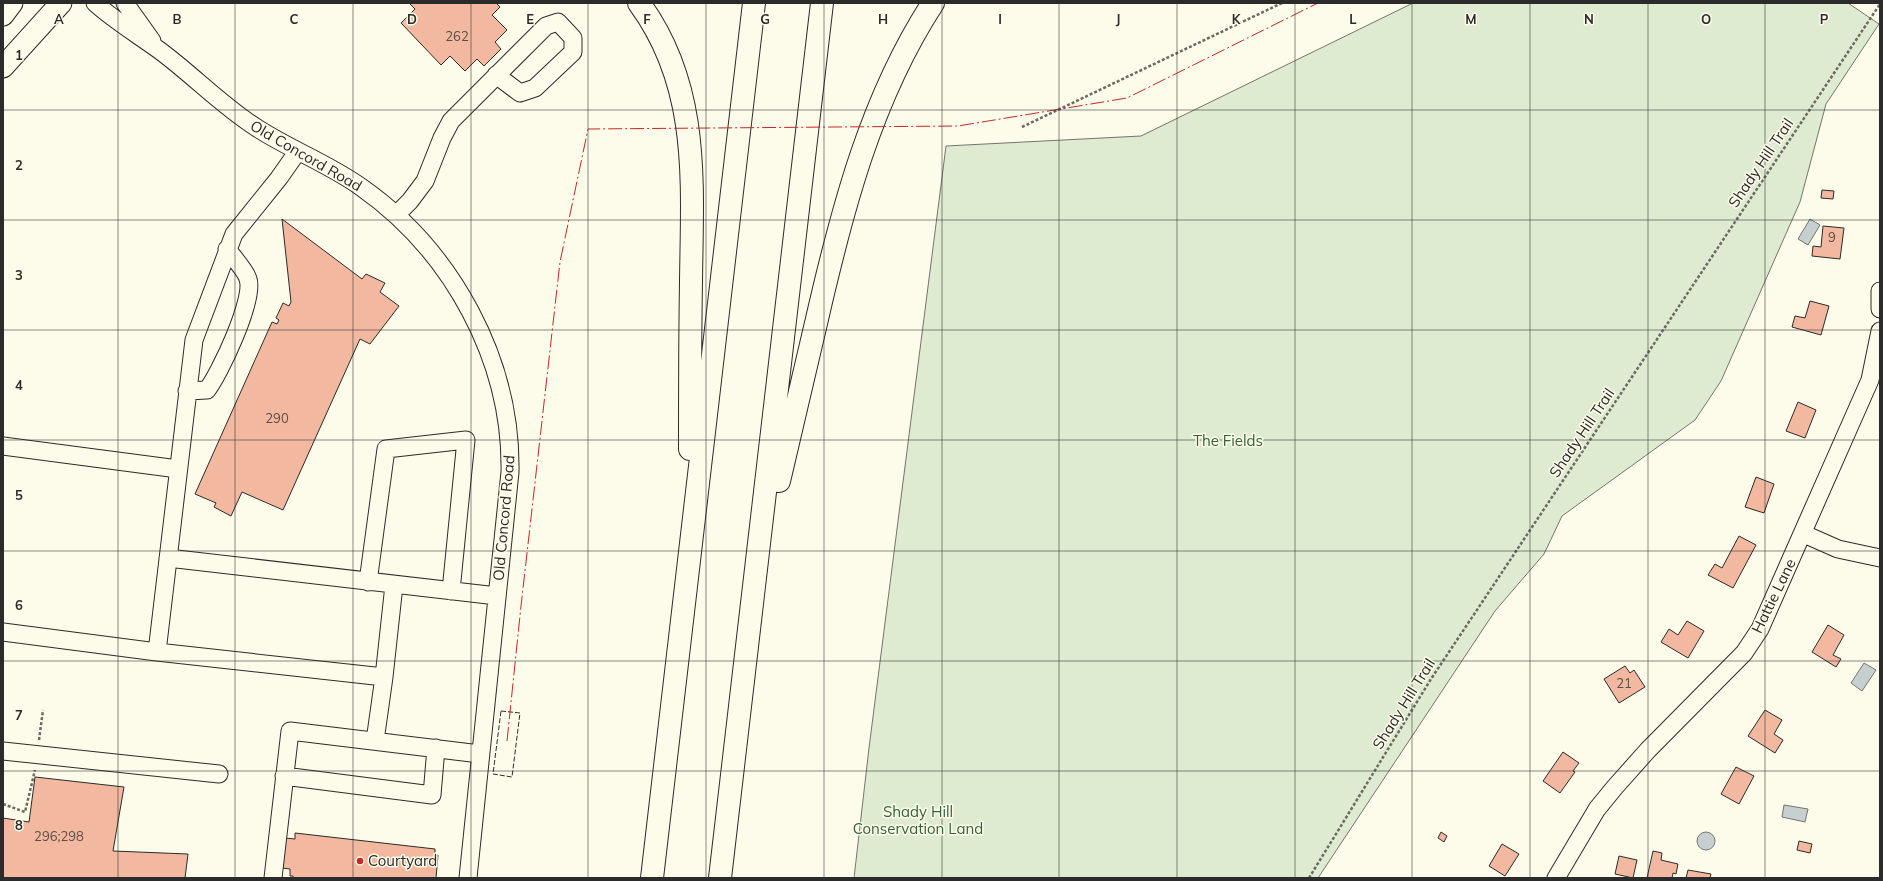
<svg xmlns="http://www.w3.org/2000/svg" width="1883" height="881" viewBox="0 0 1883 881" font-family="Mulish,sans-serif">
<rect width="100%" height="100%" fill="#fdfbea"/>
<path fill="#deebd1" stroke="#74746e" d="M1413,3H1848L1879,24L1826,104L1800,202L1721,381L1695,420L1562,516L1544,554L1495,611L1318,878H854L869,748L946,146L1141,136Z"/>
<path fill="#c7d0d0" stroke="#74746e" d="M1810,219L1820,225L1808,245L1798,239Z
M1864,663L1876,670L1862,691L1851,683Z
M1784,805L1808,809L1805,822L1782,817Z
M1697 841a9 9 0 1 1 18 0a9 9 0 1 1-18 0Z"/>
<path fill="#f2b8a0" stroke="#2b2b2b" d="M409,3H496L500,7L492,15L507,30L495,42L501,49L484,66L477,59L465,71L450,56L441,65L401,23L415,9Z
M1822,190L1834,191L1833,199L1821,198Z
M282,219L362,279L366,274L385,283L380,292L399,306L370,344L360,339L283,510L242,492L231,516L214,507L216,503L195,494L272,322L277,324L279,320L276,318L283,303L289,306L291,302Z
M1823,226L1844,228L1840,259L1812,256L1813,246L1821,247Z
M1810,301L1829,306L1821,335L1792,327L1795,316L1805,318Z
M1798,402L1816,410L1805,438L1786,431Z
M1756,477L1774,484L1764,513L1745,507Z
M1739,536L1756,545L1733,588L1708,575L1715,564L1722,568Z
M1687,621L1704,631L1688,658L1661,642L1669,629L1678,635Z
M1828,625L1844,635L1833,655L1841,659L1836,667L1812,652Z
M1625,666L1630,673L1634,670L1645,687L1619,703L1604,679Z
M1765,710L1782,720L1774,734L1783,740L1775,753L1748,736Z
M1563,752L1579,763L1573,771L1575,772L1560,793L1543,781Z
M1736,767L1754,776L1739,804L1721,794Z
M35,777L124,787L113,851L188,854L185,878H3V818L29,822Z
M1441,832L1447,836L1444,842L1438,838Z
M295,833L435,849V854L438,855L436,878H293V876H290V869L282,868L285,838L295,839Z
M1799,841L1812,844L1810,853L1797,850Z
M1502,844L1519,854L1505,876L1489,866Z
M1653,851L1662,853L1661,860L1678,864L1676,874L1673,873L1672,878H1647Z
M1619,856L1637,860L1633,878L1615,874Z
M1688,870L1711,874L1710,878H1686Z"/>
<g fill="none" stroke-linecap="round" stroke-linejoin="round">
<defs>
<path id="minor" d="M95,3C115,21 137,34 159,50C193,75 222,106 257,128C291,150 329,164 361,187C452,251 512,360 510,472L468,878
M125,3L152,41
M396,215L410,201L425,181L442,138L451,121L546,26L558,22L573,38V52L535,88L520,93L496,75
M1880,291V309
M187,391L207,390C220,373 255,299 248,279C246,271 233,257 227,249
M3,446L178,469
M1804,534L1838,549L1880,558
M168,558L497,596
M368,582L386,449L466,440L451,591
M3,632L157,652L384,677L394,585
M157,652L194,340L234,234L279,178L298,151
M375,741L384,677
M3,751L219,774
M284,776L432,795L436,748
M273,878L290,731L480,754
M1556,878L1597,809L1615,787L1648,750L1744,653L1760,629L1870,380L1880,331"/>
<path id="major" d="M3,15L12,3
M3,67L61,3"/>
<path id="highway" d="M639,3C701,87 692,184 691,282C690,338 690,393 690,449
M779,481C792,427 804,373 817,319C842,210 871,98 933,3
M652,878L754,3
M720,878L822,3"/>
</defs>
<use href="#minor" stroke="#2b2b2b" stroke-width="19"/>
<use href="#major" stroke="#2b2b2b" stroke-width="23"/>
<use href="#highway" stroke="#2b2b2b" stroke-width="24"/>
<path stroke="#6a6964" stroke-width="2.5" stroke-dasharray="3 2" stroke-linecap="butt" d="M1022,127L1282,3
M39,740L43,710
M3,804L25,812L35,770
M1309,878L1431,679L1880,4"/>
<use href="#minor" stroke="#fdfbea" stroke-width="17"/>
<use href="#major" stroke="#fdfbea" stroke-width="21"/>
<use href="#highway" stroke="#fdfbea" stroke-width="22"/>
<path stroke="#2b2b2b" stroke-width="1" stroke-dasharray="5 2" stroke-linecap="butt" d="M501,711L520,713L512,777L493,774Z"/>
<path stroke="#c62828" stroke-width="1" stroke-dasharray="14 3 2 3" stroke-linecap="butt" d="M507,741L521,606L560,262L588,129L958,126L1127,98L1318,3"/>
</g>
<path fill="none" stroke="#2b2b2b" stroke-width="1" stroke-opacity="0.55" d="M118,3V878M235,3V878M353,3V878M471,3V878M588,3V878M706,3V878M824,3V878M942,3V878M1059,3V878M1177,3V878M1295,3V878M1412,3V878M1530,3V878M1648,3V878M1765,3V878M3,110H1880M3,220H1880M3,330H1880M3,440H1880M3,551H1880M3,661H1880M3,771H1880"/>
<circle fill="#c62828" stroke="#fdfbea" stroke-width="1.5" cx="360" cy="861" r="4"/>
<g text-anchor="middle" stroke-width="3" stroke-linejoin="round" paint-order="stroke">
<g font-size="13" fill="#5d4e48">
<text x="457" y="41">262</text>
<text x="1832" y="242">9</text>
<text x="277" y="423">290</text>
<text x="1624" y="688">21</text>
<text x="59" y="841">296;298</text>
</g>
<g font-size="15" fill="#2b2b2b" stroke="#fdfbea">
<text transform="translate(306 156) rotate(30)" y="5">Old Concord Road</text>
<text transform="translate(1761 163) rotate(-56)" y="5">Shady Hill Trail</text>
<text transform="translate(1582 433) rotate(-56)" y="5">Shady Hill Trail</text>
<text transform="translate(504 518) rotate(-85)" y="5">Old Concord Road</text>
<text transform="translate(1774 596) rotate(-64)" y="5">Hattie Lane</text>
<text transform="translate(1404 704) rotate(-58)" y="5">Shady Hill Trail</text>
</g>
<g font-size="15" fill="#34623c" stroke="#fdfbea">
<text x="1228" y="446">The Fields</text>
<text x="918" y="817">Shady Hill<tspan x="918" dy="17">Conservation Land</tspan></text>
</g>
<g font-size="15" fill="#2b2b2b" stroke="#fdfbea" text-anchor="start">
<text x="368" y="866">Courtyard</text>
</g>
</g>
<g font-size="13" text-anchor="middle" font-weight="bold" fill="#2b2b2b" stroke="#fdfbea" stroke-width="3" stroke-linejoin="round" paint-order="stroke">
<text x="59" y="24">A</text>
<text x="177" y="24">B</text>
<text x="294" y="24">C</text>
<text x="412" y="24">D</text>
<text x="530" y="24">E</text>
<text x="647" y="24">F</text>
<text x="765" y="24">G</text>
<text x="883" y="24">H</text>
<text x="1000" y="24">I</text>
<text x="1118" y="24">J</text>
<text x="1236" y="24">K</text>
<text x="1353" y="24">L</text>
<text x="1471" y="24">M</text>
<text x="1589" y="24">N</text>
<text x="1706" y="24">O</text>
<text x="1824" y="24">P</text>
<text x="19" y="60">1</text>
<text x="19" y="170">2</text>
<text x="19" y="280">3</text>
<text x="19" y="390">4</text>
<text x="19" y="500">5</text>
<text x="19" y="610">6</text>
<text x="19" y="720">7</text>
<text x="19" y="830">8</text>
</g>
<rect width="1883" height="881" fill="none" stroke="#2b2b2b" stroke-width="8"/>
</svg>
